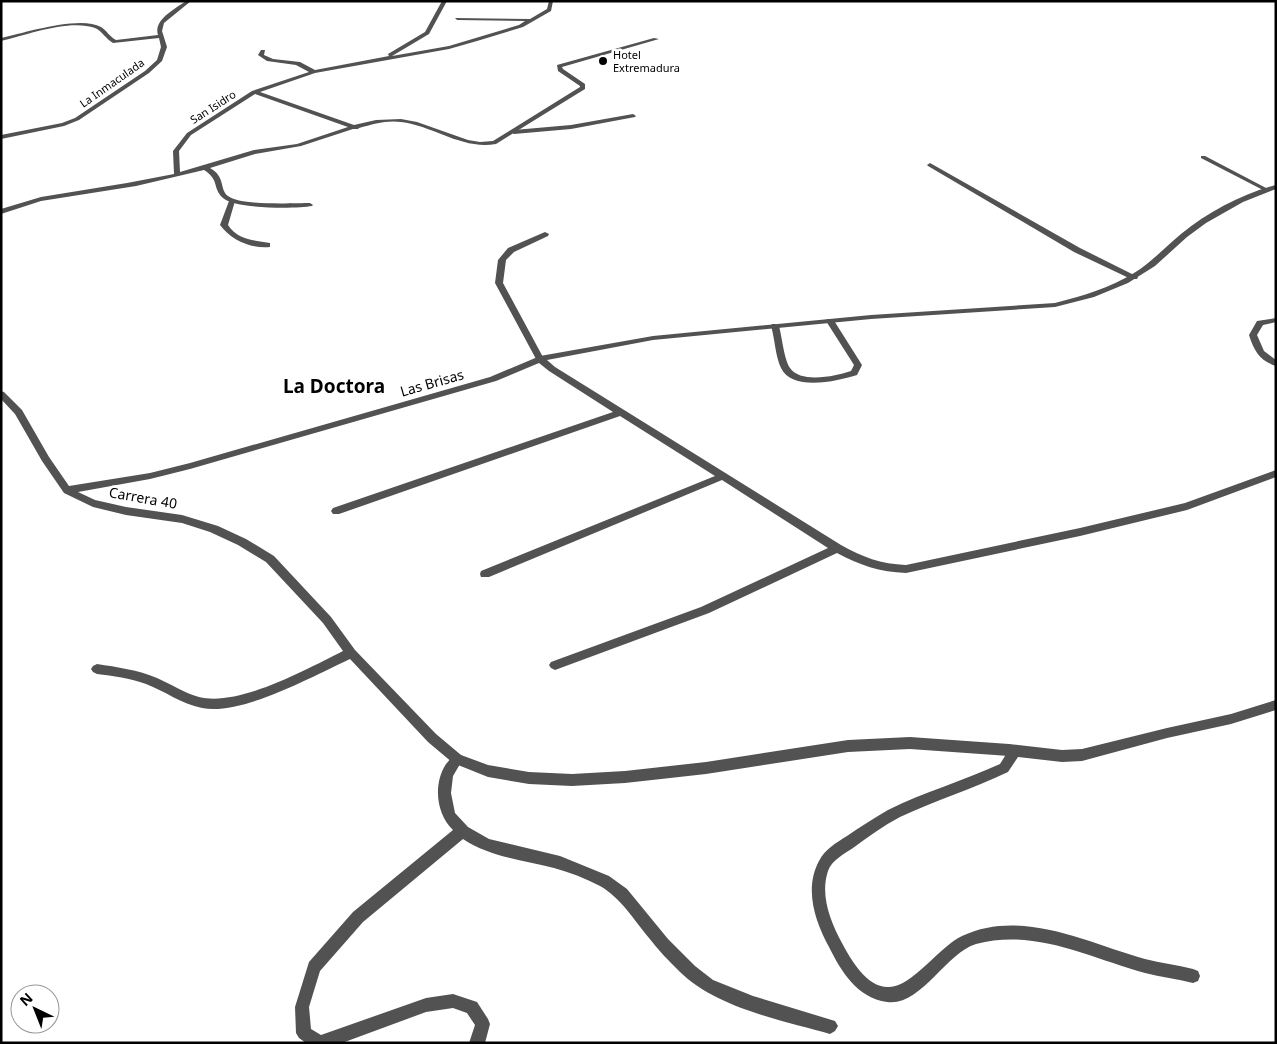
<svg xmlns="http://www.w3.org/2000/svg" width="1277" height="1044" viewBox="0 0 1277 1044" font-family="'Noto Sans',sans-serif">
<rect width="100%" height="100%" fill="#fff"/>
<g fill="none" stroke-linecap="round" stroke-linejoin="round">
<path fill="#525252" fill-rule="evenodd" d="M633,114L636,116L635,117L571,129L514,134L511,132L514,130L571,125Z
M1201,156H1205L1268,189L1263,190L1201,158Z
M930,163L1080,248L1138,277L1137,279H1131L1074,252L928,166L927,165Z
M232,199L235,201L228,225C238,240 253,240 270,243V247C251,249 231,240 220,225L229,201Z
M545,232L549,234L548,236L514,252L506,260L503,283L544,359L540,362L536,359L495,283L498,260L508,248Z
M827,319H833L862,365L857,375C838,381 792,392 781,368C775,355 775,339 771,326L772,324H775L779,326C782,337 784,359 790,368C801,384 836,376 851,371L854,365L826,321Z
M1009,744L1013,746L1018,757L1008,772C973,789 936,800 900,817C883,826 868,837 853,848C844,854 832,860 828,871C820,895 830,921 842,943C851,960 867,988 889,987C912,987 940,946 962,936C1022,908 1087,943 1145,959C1161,963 1177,965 1193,969L1198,971L1200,976L1198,981L1193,983C1177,979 1161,977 1145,973C1090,958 1035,928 976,944C946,953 920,1007 887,1002C857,998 841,971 829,947C815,921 804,889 819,861C825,849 836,843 847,836C860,827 874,818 888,810C924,792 963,781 1000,764L1005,756L1003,750L1005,746Z
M457,753L461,755L463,759L453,776L451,793L455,813L468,827L489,839L560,856L609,876L627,889L668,939L695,966L713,980L753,996L835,1021L838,1026L835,1031L830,1034C781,1020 717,1008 680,972C669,961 658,950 649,938C634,920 621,898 600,886C585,878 569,872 554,868C523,860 490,857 463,839L363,922L320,971L309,1007L311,1029L321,1035L426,998L453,994L477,1002L488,1019L490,1024L485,1043H469L475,1025L467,1013L453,1008L426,1012L342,1043H306L299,1038L296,1033L295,1007L309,962L353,912L453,830C436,814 433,784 446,764C450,760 452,755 457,753Z"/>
<path fill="#525252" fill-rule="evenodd" d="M186,1H191L164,23L162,31L167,47L162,61L149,73L79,120L64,126L1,139V135L62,123L75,118L145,71L157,60L161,47L159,38L113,43C106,39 102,31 95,28C69,19 27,35 1,41V38C24,33 80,15 101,27C107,31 110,37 116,40L158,35C153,20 175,9 186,1Z
M442,1H447L429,34L392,56L449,46L519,25L525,21L457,20L455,18L530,19L547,9L549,1H553L551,11L523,27L477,41L449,49L315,73L260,92L354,125L376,120L401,119L417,122L468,140L480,142L493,141L580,87V86L558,71L557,65L654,38L659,39L562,67L563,69L585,84V89L496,144C462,150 434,126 401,122C387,120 373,124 359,128L358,129H353L301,146L255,154L210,168C226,177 219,189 228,196C240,206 294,203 310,203L313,205L312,206C296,209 234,209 223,198C212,188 220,180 204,170L136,186L41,201L1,214V209L41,197L127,183L174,174L173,151L187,133L252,91L309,72L296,65L267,61L258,55L261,50H265L264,55L273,59L300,62L315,70L389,56L388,54L425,32ZM255,94L348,127L297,144L254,150L180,172L179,151L191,135Z
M1276,185V189L1243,202L1206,223L1187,237L1155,266L1128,283L1094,297L1055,307L871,319L653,340L547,360L555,367L841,545C862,557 881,564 906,565L1080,528L1185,503L1276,470V477L1187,510L1080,536L906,573C880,572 859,565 837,553L709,613L555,670L551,668L549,665L551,662L701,607L828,548L722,480L489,577H481L480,574L481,571L715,476L620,416L339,514H333L331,511L333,508L613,412L549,371L539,363L496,381L190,469L150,479L78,492L95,500L126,507L182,515L218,526L246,539L274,556L331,617L355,650L436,734L461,755L488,765L529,772L572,774L625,771L706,762L848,740L910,737L1009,744L1062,750L1082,749L1167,728L1231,714L1276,700V710L1231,724L1167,738L1082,761L1062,762L1009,756L910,749L848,752L706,774L625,783L572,786L529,784L488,777L453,763L428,742L350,659C313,676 242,716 202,708C181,704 165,691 146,684C130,678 113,676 97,674L93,672L91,669L93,666L97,664C117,667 138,670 157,678C171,684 184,693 199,697C239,707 307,669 343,651L323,623L266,562L238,545L210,532L182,523L126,515L93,507L64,493L42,461L15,414L1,399V391L4,392L22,410L49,457L69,486L150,473L190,463L490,377L540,356L653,336L871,315L1055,303C1082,296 1110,288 1134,273C1152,262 1165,247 1181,234C1208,212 1242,194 1276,185Z
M1276,318V322L1263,325L1257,335L1264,351L1276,360V366C1260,361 1254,351 1249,335L1257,321Z"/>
</g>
<circle fill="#000" stroke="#fff" stroke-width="2" cx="603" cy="61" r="5"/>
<g text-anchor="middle" stroke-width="5" stroke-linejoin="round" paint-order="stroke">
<g font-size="11" fill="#000" stroke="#fff" text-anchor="start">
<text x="613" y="59">Hotel<tspan x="613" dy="13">Extremadura</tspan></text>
</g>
<g font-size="11" fill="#000" stroke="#fff">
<text transform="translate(112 83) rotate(-35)" y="4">La Inmaculada</text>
<text transform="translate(213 107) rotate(-33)" y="4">San Isidro</text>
</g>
<g font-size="14" fill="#000" stroke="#fff">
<text transform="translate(432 383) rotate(-16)" y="5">Las Brisas</text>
<text transform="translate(143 498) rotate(10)" y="5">Carrera 40</text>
</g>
<g font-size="19" font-weight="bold" fill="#000" stroke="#fff">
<text x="334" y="393">La Doctora</text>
</g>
</g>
<rect width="1277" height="1044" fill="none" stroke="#000000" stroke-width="5"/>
<g transform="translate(35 1009) rotate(317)"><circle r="24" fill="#ffffff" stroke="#999999"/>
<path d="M0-4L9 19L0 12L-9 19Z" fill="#000000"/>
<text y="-8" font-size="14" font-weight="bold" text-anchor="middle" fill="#000000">N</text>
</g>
</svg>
